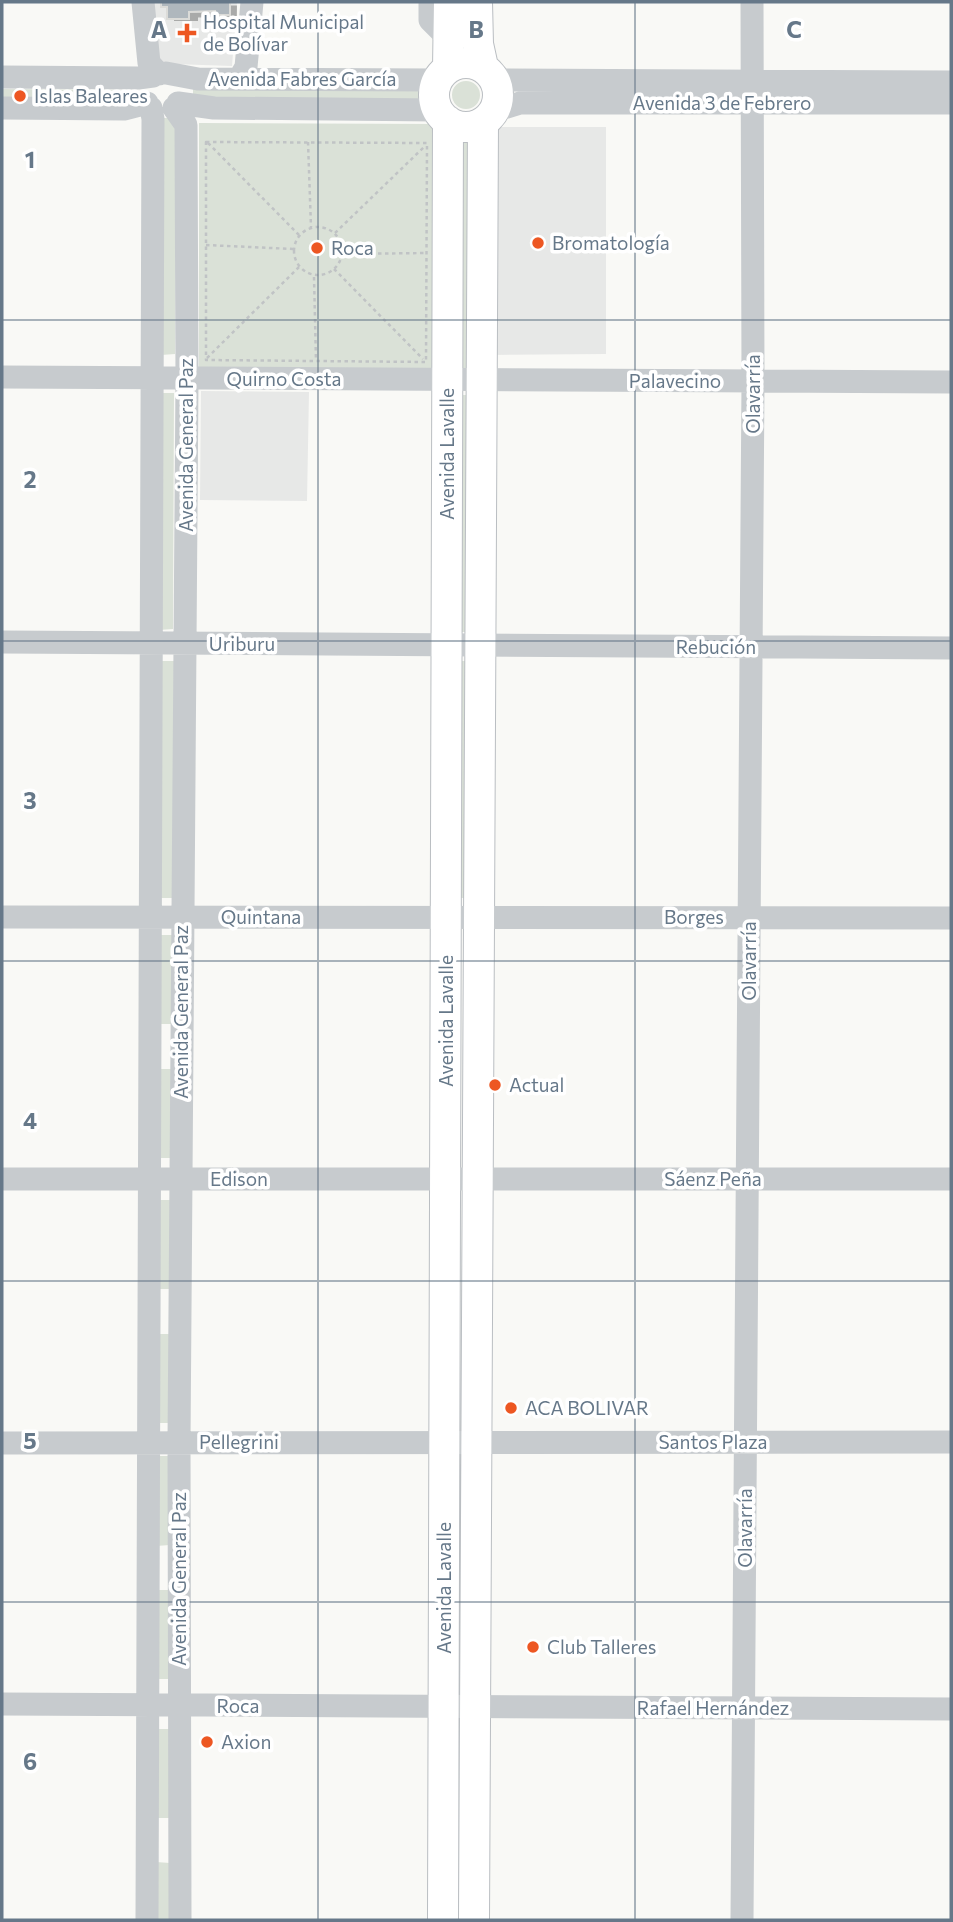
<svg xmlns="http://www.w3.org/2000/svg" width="953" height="1922" viewBox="0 0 953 1922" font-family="Commissioner,sans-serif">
<defs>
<filter id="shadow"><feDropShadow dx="8" dy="4.5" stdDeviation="0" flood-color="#0004"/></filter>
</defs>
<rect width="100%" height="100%" fill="#f9f9f6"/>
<path fill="#e7e8e7" d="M135,2H237L232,66L144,63Z
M492,127H606V354L492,355Z
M201,391L309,392L307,501L200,500Z"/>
<path fill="#dae1d7" d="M452 95a14 14 0 1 1 28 0a14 14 0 1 1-28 0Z
M193,88L424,90V100L193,99Z
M2,89L135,90V100L2,99Z
M162,118H176L175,354L161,355Z
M199,123L437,124L434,371L199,369Z
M457,135H471L470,372H456Z
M160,393H174L173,629L159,630Z
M458,395H472L471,632H457Z
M159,661H174L173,898H159Z
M455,661H469V898H454Z
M159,935H174L173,1024H159Z
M159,1069H173L172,1158H158Z
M156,1200H171L170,1289H156Z
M156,1334H170L169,1423H155Z
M157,1456H171L170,1545L156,1546Z
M156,1590H171L170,1679H155Z
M156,1729H171L170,1818H156Z
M156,1862L170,1863V1920H155Z"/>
<path fill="#afb7bd" stroke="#dbdbd8" stroke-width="2" filter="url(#shadow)" d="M161,2H230V15H215V11L189,12V19H167V7H161Z"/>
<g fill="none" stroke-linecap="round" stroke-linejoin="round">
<defs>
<path id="major" d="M477,2L478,44L483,67
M434 95a32 32 0 1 1 64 0a32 32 0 1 1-64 0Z
M448,68L449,2
M443,1920L448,121
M474,1920C476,1321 481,722 483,122"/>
</defs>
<use href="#major" stroke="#babec2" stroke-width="32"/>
<path stroke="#c0c3c5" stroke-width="2.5" stroke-dasharray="3.5 3.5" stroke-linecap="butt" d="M206,142L427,143L426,362L206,360Z
M308,142L311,227
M208,143L299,235
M294 251a24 24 0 1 1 48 0a24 24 0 1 1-48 0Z
M335,233L424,147
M206,245L293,249
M343,254L427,253
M334,269L423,359
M314,277L316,361
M207,358L299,267"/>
<path stroke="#c7cbce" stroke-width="23" d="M143,2L149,63L159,74
M430,2V20L448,38
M166,73L198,79L437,80
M2,77L138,78L153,76
M239,79L246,67L252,2
M495,80L951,82
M178,103L214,108L437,110
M2,108L124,109L147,103
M174,108L186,125L187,378L179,1442L180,1920
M494,111L520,103H951
M2,377L951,382
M2,642L951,648
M2,917L951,918
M2,1179H951
M2,1443L951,1442
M2,1704L951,1709
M147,1920L153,119L151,108
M742,1920L753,381L752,2"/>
<use href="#major" stroke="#fff" stroke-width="30"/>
</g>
<path fill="none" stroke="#667889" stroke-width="2" stroke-opacity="0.55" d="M318,2V1920M635,2V1920M2,320H951M2,641H951M2,961H951M2,1281H951M2,1602H951"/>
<g fill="#ed5722" stroke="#fff" stroke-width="2.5">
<path d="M183.5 22.5h7v7h7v7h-7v7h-7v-7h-7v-7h7z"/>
<circle cx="20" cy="96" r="7"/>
<circle cx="538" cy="243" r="7"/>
<circle cx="317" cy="248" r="7"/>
<circle cx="495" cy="1085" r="7"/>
<circle cx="511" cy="1408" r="7"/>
<circle cx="533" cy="1647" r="7"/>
<circle cx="207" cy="1742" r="7"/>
</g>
<g text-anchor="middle" stroke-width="7" stroke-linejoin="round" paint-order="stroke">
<g font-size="19" fill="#667889" stroke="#fff" text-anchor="start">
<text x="203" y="29">Hospital Municipal<tspan x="203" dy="22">de Bolívar</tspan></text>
<text x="34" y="103">Islas Baleares</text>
<text x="552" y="250">Bromatología</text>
<text x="331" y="255">Roca</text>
<text x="509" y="1092">Actual</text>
<text x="525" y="1415">ACA BOLIVAR</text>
<text x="547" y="1654">Club Talleres</text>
<text x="221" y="1749">Axion</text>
</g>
<g font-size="19" fill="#667889" stroke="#fff">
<text x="302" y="86">Avenida Fabres García</text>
<text x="722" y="110">Avenida 3 de Febrero</text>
<text x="284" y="386">Quirno Costa</text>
<text x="675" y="388">Palavecino</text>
<text transform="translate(753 394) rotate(-90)" y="7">Olavarría</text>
<text transform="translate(186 445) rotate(-90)" y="7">Avenida General Paz</text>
<text transform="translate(447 454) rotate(-90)" y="7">Avenida Lavalle</text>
<text x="242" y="651">Uriburu</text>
<text x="716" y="654">Rebución</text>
<text x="261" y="924">Quintana</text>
<text x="694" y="924">Borges</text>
<text transform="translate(749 961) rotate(-90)" y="7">Olavarría</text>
<text transform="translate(181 1012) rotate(-90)" y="7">Avenida General Paz</text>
<text transform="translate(446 1021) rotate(-90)" y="7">Avenida Lavalle</text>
<text x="239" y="1186">Edison</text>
<text x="713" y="1186">Sáenz Peña</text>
<text x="239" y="1449">Pellegrini</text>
<text x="713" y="1449">Santos Plaza</text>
<text transform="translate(745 1528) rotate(-90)" y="7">Olavarría</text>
<text transform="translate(179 1579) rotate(-90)" y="7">Avenida General Paz</text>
<text transform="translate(444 1588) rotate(-90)" y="7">Avenida Lavalle</text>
<text x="238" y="1713">Roca</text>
<text x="713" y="1715">Rafael Hernández</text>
</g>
</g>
<g font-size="23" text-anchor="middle" font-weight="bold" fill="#667889" stroke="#fff" stroke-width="7" stroke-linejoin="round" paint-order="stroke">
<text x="159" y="38">A</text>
<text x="476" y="38">B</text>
<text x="794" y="38">C</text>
<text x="30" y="168">1</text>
<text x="30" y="488">2</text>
<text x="30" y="809">3</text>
<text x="30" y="1129">4</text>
<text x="30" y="1449">5</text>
<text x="30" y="1770">6</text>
</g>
<rect width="953" height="1922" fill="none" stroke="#667889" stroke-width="7"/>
</svg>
